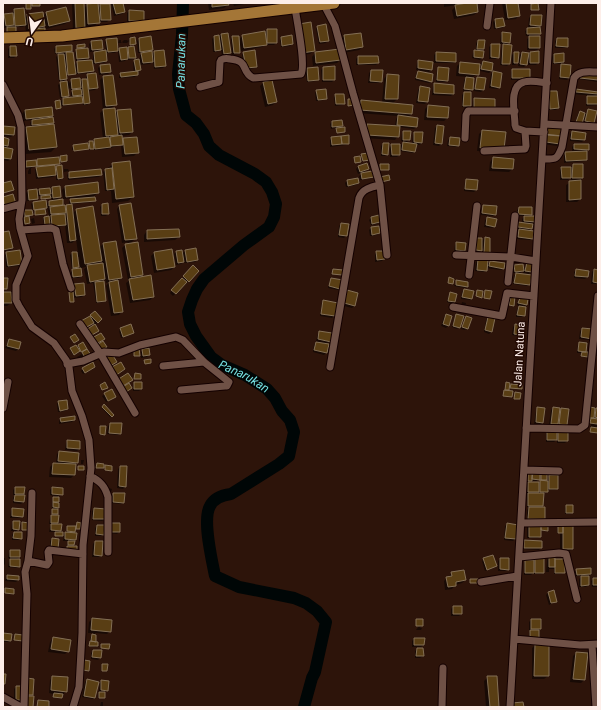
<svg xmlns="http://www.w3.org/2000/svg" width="601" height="710" viewBox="0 0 601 710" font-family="Roboto,sans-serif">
<rect width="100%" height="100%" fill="#2d140a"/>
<path fill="#0007" fill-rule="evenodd" d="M72,3H83L84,8L87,5L97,4L98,8L101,5L109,20L107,22H98L95,26L84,27L73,31Z
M111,3H122L124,12L122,14L114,16Z
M208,3H227L228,5L224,8L209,10Z
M233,3H249L234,6Z
M444,3H476L477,12L474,15L454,19L452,10L457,5L444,7Z
M502,3H517L519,15L516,19L505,20Z
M65,8L69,21L65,24L46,29L45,24H44V27L41,29L33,34V31L26,32L25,25L23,27H15L7,33V29L8,27L4,28L3,17L5,15L12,14L14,10H23L24,18L27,15L43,17L46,13Z
M129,11L143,12V21L127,23V13Z
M531,16L540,26L538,28L540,33L538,35L532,36L539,48L537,50H527V39L531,36H526L525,31L528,29L529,18Z
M495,20L504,26L502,28L494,29L493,22Z
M318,27L328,40L326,43L319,44L316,29Z
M296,28L313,51L310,54L299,55Z
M267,30L276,43L274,45H265L262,47L241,51L240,45H239V52L237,54L232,55V51L228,55L222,56L221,48L217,52H213L212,39L214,37L219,36L221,34L230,51H232L231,39L233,37L238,40L243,36L264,34Z
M503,33L509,42L506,45L509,64L507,66L500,65L502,47L505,44H500L501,35Z
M345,36L362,47L359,50L343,53L341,39Z
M135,38V43L130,44L129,41L127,43H123V42L122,43H118L119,40H121V43L124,40H127L128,41L130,39Z
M282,38L292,44L290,46L281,47L280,40Z
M139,39L151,50L149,53L151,55L154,52L165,66L163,68L154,69L153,61L150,64L139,65L140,70L135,77L119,78V76L121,74L134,73L133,63L135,61L140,60V55L143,53H138L137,41Z
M557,39L567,46L565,48H555V41Z
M107,40L117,51L115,53H105L106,61L104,63L92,64V71L90,73L76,74V72L74,75V73L63,74L64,76L73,75L65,76L66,79L62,83L69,81V83L72,80L79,83L82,80H86V77L88,75L97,88L95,90L87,91L89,103L87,105H83L82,102L80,104L60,106L59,109H56L55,103L61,101L64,98H60L58,85L62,81H59L56,57L59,54H55L54,49L56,47L71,46L73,66L79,61H76L75,52L77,50L88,58L84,62L93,61V55L96,51L90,52L89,44L91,42L102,49L99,52L106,51L105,42ZM70,88L71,90H73L71,93V98L65,99L68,96L67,90Z
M478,41L483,49L480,52L482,58L480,60L472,58L473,53L476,51V43Z
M491,45L498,57L496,59H489V47Z
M10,47L16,56L14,58H8V49Z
M128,48L135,57L133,59L128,60L127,59L125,61L119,62L118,51L120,49L126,50Z
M339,50L340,60L337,63L313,66L312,57L315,53Z
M530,52H538V63L536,65H528V59H527L526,65L524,67L518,66L520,55L522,53L528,54Z
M244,53L256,66L254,68L245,70L242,55Z
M436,53L455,61L453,63H434V55Z
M514,53L518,62L515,65H512V55Z
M554,54L563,62L561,64H553L552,57Z
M358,57L378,63L376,65H356V59Z
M419,61L431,70L429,72L416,70L417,63Z
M483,62L491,71L489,73L480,71L481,64Z
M460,63L478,74L473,77L472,89L470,91H463L464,80L468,77L456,76L457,66Z
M109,65L110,72L108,74L99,75L98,68L100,66Z
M562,65L569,78L567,80L559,79L560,67Z
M323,68L334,80L332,82H322L321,70Z
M439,68L447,80L445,82H436L437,70Z
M307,69L318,79L316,81L307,82L305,71Z
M513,70H529L527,80H511V72Z
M371,71L381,81L379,83H368L369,73Z
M418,72L431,81L429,83L415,80L416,74Z
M493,72L499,87L497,89L489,88L491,74Z
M387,75L397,99L392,104L412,106L411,114L408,118L416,127L414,129L399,127L398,136L395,140L364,138L365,128L368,125L395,126L396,119L398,116L357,113L358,104L361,101L382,103L384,79Z
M113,76L116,104L111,109L114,114L117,111L132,132L129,135L121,136V142L124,139L138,152L134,156L122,157L121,145L107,149L94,150V149H89V148L87,150V149L72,150V148L74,146L89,144V142H93L95,140L103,139L100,113L103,110L100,80L103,77Z
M579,76H598V82L579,79Z
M478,78L483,90L481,92L474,91L476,80Z
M263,83L276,101L273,105L265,107L260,86Z
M435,85L453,94L451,96L432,95L433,87Z
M420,88L429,89L427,102L425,104L416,103L418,90Z
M576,90L598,93V105L586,106V99L588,97H594V96L574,94Z
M317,91L326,98L324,100L316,101L315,93Z
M549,92L558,108L556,110H549L547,94Z
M464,93L470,105L468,108L462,107V95Z
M336,95L344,103L342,105L335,106L334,97Z
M475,99L494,100L472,110L473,101Z
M428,106L448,108L447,118L444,121L424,120L425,109Z
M25,110L52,115L48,119L53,122L49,126L56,147L51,152L25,154L22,133L27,128H31L30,123L32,120L23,121L22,114Z
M588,110L596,112L593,123L591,125L584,123L585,115H584L581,124H575L578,114L580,112L586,114Z
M332,122L342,126L339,128L344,132L336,133V128L331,129L330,124Z
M437,126L441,144L439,146L433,145L435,128Z
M3,128L13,135L11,137L3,136Z
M545,129H562L559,144L557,146L544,144Z
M482,131L500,152L477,151L479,134Z
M404,132L409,140L406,143L412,144L413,135L415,133L422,143L419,145L416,144L415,151L413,153L400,151L401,145L405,142L401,141L402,134Z
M572,132L584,140L582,142L570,141V134Z
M3,138L7,146L5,148L12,150L10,159L8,161L3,160Z
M332,138L348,143L346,145L330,147V140Z
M450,138L458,145L456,147L447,146L448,140Z
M383,144L387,154L385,156H381V146Z
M392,145L399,155L397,157H390V147Z
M574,145L588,149L586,151V159L584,161L564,163V155L566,153L577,152V151H572V147Z
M61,157L66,161L58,162L57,165L54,166L55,169L57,166L62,178L60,180H56V175L53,177L36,179L35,170L37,168H36V166L31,168V174H28V171L30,168L25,169L24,164L26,162L58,159Z
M493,158L513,160L512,169L509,172L489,171L490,162Z
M113,164L133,197L128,201L112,203L111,191H105L103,172Z
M573,165H582V178L579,181L580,199L577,202H566V185L571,182V177L568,180H560V170L562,168H571Z
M358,167L368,169L366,171L358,174L356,169Z
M64,169H68L69,171L64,172Z
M69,173L101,175L99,177L68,180L67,175Z
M362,174L373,176L371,178L360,180L359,176Z
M467,180L476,190L474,192L464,191L465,182Z
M347,181L358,183L356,185L346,187L345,183Z
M65,187L98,193L94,196V200L92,202L72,204L73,213L76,210L99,248L103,244L121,278L117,281L122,311L119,315L111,316L106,286L109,282L106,283L105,278L101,282L105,300L103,302L96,303L93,283L87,284L84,269L87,267L80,268L79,257H77L78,267L75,270L81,276L79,278H72L71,272L74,269H72L70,255L72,253H78L76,239L72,243H67L65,225L63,226L50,228V223L48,225L44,226L43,218L48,220L52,215L49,216L47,206L45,209V207L32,209L31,204L33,202L46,205L49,202L52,201L51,196L49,198L41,199L43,196H36L35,200L27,201L26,193L28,191L36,193L39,190H50L52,188L60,197L56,201L62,200L64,209L67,206L69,205V202L73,198L63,199L62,190ZM102,260V264L97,265Z
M102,205L108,214L106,216H101L100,207Z
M120,205L136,238L130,244L142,275L139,278L153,297L150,300L130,303L126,283L130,280H128L122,248L128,242L122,243L117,209Z
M484,206L495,214L493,216L481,215L482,208Z
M519,208L531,214L528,217L535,222L532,224L531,228L529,231L532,238L530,240L517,239L518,232L520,229H516L517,225L519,223L522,224V219L525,216H517V210Z
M44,210V214L35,215L34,211H31L32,215L28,216L29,223L24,224V219L26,216H24L25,211Z
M34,218L35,223L32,224L31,219Z
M371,218L379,222L377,224L371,225L369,220Z
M487,218L494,226L492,228L484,227L485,220Z
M341,224L346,236L344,238L338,237L339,226Z
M378,227L379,233L377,235L370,236L369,230L371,228Z
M178,230L179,237L175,240L144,242V235L147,231Z
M3,233L12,248L9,250L3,251Z
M485,238L489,253L482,254L483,248L479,252H474L475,241L481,242Z
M457,243L464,251L462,253L454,252L455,245Z
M195,249L197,260L195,262L185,263L184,261L181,264L176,265L174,254L176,252L182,254L185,251Z
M171,250L174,267L171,270L154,273L151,256L154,253Z
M377,252L384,259L382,261L375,262V254Z
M7,253L21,263L19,266L6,267L5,255Z
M478,260L486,265L490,262L503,268L501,270L486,268L484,272L475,271L476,262Z
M527,264L531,272L529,274L523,273L525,266Z
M515,266L523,271L519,274L529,284L527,286L513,284L514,276L517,273H513V268Z
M193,267L198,271L173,296L170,293Z
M576,270L587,272V277L585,279L574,278V272Z
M594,270L598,271L597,284H591L592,272Z
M332,279L340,288L338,290L328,288L330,281Z
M457,281L467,286L465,288L454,286Z
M75,285L84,295L82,297L73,298V301L70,302L69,293L73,292V287Z
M464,290L472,298L470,300L461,299L462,292Z
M347,291L354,306L352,308L344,306Z
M3,293H10L11,303L7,306H3Z
M451,293L454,302L452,304L447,302L449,295Z
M520,299L527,300L526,305L523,308L524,315L522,317H516L517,309L520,306L517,305L518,301Z
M324,301L336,304L334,316L332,318L320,316L322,303Z
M462,302L466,303L465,307L461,306Z
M95,312L101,319L95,325L93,322L83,330L89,317Z
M446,315L448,326L446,328L441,326L444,317Z
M457,315L459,327L457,329L452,327L455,317Z
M466,317L467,328L465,330L461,329Z
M489,318L491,332L489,334L484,332L486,320Z
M515,325L520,334L518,336L512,335L513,327Z
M121,329L133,333L121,338L119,331Z
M582,329L591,338L589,340L579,339L580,331Z
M320,332L330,341L326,345V353L324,355L313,352L314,345L318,342L316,341L318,334Z
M9,340L18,349L16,351L5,348Z
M580,343L585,351L583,353L587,356L586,357L581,356L582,353H577L578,345Z
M83,344L89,355L79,360L77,357L82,354L80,350L73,355L70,349L75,346L76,348Z
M143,350L149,355L147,357L141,358V352Z
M598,350V356H595L596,352Z
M92,368L83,374L81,371L83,369Z
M135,383H141V389L139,391H133V385Z
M111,391L114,397L106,402L102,396Z
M59,402L67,409L65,411L58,412L57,404Z
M104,406L113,415L110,417L102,408Z
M553,408L559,411L558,426V423L555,426L549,425L551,410Z
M538,409L542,423L540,425L534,424L536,411Z
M596,409H598V419H597L596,424L598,422V433L590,432L591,423H590V420L587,419Z
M61,419L74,420L72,422L59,424V421Z
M110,424H121L120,433L118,435L107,434L108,426Z
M548,432L556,435L559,432L567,441L565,443H557V439L554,442H546V434Z
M68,441L79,449L77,451L65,450L66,443Z
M59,452L77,462L75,464L74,475L71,478L49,477L50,467L53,464H56L57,454Z
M81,460H84L83,464H81Z
M120,467L125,487L123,489L117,488L118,469Z
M528,473L531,475L533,473L539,479L537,481H531L529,483H539L541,481V474L546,479L544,482H548V478L550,476L557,488L555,490H547L545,493H543L542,506L540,508L544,518L542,520H527V510L530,507H527L526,485L529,482H528Z
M15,488L23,494L21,496L23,502L21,504L13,503V498L15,495H13V490Z
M52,488L62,494L58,496V508L55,510L57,514L54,516L57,523L55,525L60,530L58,533L62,536L61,537L55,536V532H49L50,527L52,524H49L50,518L53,514H52V511L54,508H52L53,498L55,496L50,495V490Z
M109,488L112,489L111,493H108Z
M114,494L123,502L121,504L111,503L112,496Z
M567,506L572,512L570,514H565V508Z
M13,509L22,516L20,518H10L11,511Z
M94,509L105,519L102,521L92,520V511Z
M14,522L18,529L15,533L21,538L19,540H12V535L15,531H11L12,524Z
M507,524L515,539L513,541L504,540L505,526Z
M529,525L547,530L540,531V536L538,538H527V527Z
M97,526L104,534L101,536H95V528Z
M110,526L119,532L117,534L109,533Z
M558,526H563L572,549L568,552H560V533H557Z
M66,533L75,540L71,547L76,552L66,549L69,545H67L69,541H63L64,535Z
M52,539L55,550H50V541Z
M524,541L541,548L539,550L522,549V543Z
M95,542L101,555L99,557H92L93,544Z
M11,551L19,557L16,560L19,566L17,568L8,567L9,562L12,559L8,558L9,553Z
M3,558H5V564L3,566Z
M549,558L564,572L561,574H554V569H549V572H546L547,560Z
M484,559L495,566L485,571L482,561Z
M500,559L508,569L506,571H498V561Z
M536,559L543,572L541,574H534V572L531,575H524V563L526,561H534Z
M577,570L590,574L588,576V585L586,587H579V579L582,576H575V572Z
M452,573L465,580L462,583L455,585L452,589L445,590L444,581Z
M8,576L18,580L16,582L5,581L6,578Z
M594,579H598V587H592L591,581Z
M548,593L556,601L549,605L546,595Z
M453,607L461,614L459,616H451V609Z
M92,619L110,631L107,634L95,633L94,643H97L96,647L89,646L91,636L94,633H88L89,622Z
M416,620L422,625L420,628H422L421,630H416L419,626H416Z
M531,620L540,629L529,641V633L531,631H529V622Z
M3,634L10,640L8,642H3Z
M53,638L68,651L65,654L48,652L50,642Z
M414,639H424L423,645L421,647H412V641Z
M535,645L548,676L544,679H532V648Z
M417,649L423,656L420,658H415V651Z
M93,651L100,658L98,660L91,659V653Z
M576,653L584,680L581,683L570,682L573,656Z
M53,677L66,691L60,698H53V694L49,693L50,680Z
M488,677L498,707H486L484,681Z
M87,680L95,697L93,699L82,697L85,682Z
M102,681L107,690L104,692L103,698H98L100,683Z
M16,687L22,699L20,701H14V689Z
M101,702H103V707H100Z"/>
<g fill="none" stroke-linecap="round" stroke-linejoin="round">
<path stroke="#000606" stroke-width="12" id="s1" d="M183,3L182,35L178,74L179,89L186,115L196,123L204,134L209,146L219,155L255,174L266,182L272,192L276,204L274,217L269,227L244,245L204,279L197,289L192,300L188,312L190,324L196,336L211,357L222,365L245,375L267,389L275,398L282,411L290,420L294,432L289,456L279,464L231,494C223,495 214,498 210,506C202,520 212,560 215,576L239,587L294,598L306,603L317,611L326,622L315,672L312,678L304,707"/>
</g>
<path fill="#593e14" stroke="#836f55" d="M26,3H31V9H26Z
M32,3H40V6H32Z
M75,3H84L85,28H76Z
M98,3L100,23L88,24L87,4Z
M113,3H123L125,12L116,14Z
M212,3H228L229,5L212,7Z
M467,3H477L478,12L457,16L455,5Z
M506,3H518L520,16L508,18Z
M538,3L539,10H531V4Z
M100,4H110L111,20H101Z
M66,7L70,21L49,26L46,12Z
M24,8L26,25L15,26L14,9Z
M129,10L144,11V21H129Z
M43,12L45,26L29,29L27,14Z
M13,13L14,25L6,26L4,14Z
M531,15H542L541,26L530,25Z
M503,18L505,26L496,28L495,19Z
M311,22L315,51L302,53L299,24Z
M326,24L329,41L320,42L317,26Z
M7,27H16V33H7Z
M540,27L541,34H527V28Z
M45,28V32L34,33L33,29Z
M267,29H277V43H267Z
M265,31L267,45L244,48L242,35Z
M502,32L511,33L510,43L502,42Z
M228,33L231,53L224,54L221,34Z
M361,33L363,47L346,50L344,35Z
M219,35L221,50L215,51L214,36Z
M292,35L293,44L282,46L281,37Z
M151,36L153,50L140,52L139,38Z
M232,36H239L240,53H234Z
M529,36H540V48H529Z
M135,37L136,44L130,45V38Z
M117,38L118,51L108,52L106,39Z
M557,38H568V47L556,46Z
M102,40L103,49L92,50L91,41Z
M478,40H485L484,49H477Z
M85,44V47L77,48V45Z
M491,44H500L499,58L491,57Z
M503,44L512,45L510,64H502Z
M72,45V51L56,53V46Z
M10,46H16L17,56H10Z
M134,46L136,58H129L128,47Z
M127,47L128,59L121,60L119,48Z
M88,48L89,58L77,59L76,49Z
M340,49L341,60L316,63L315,52Z
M106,50L107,61L95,63L94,52Z
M164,50L166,66L155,67L154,51Z
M255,50L257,67L246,68L243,52Z
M474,50L484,51L483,58L474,57Z
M152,51L153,62L143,63L141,53Z
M539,51V63H530V52Z
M66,52H73L76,74L68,75Z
M436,52L456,53V62L436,61Z
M514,52H519L518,63H514Z
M522,52L529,53L527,65L520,64Z
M564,53V62L554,63V54Z
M58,54H64L67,79L60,80Z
M358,56H378L379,63L358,64Z
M139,59L141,70L136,71L134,60Z
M92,60L94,71L78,73L77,61Z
M418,60L433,62L432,70L418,68Z
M483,61L493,63L492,71L481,69Z
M460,62L480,64L479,75L459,73Z
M110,64L111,72L101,73L100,65Z
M561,64L571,65L570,78L560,77Z
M335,66V80H323V67Z
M318,67L319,80L308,81L307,68Z
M438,67L449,68L448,81L437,80Z
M512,69H530V78H512Z
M371,70H383L382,82L370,81Z
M138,71V75L121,77L120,73Z
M418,71L433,74L432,82L416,78Z
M493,71L502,73L500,88L491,86Z
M96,73L98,88L89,89L87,74Z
M581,73L598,75V80L580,78Z
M387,74L399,75L398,99H385Z
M113,75L117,105L106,106L103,76Z
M466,77L474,78L473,90L464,89Z
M477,77L486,78L484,90L475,89Z
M80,78L81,88L72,89L71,79Z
M82,79H87L90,103L84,104Z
M272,80L277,102L268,104L263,82Z
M67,81L69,96L62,97L60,82Z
M434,83L454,85V94L434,93Z
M420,86L430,88L428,102L418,101Z
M81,89L82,95L73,96L72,90Z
M326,89L327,99L318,100L316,90Z
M576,89L598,92V94L576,92Z
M549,91H557L559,108L550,109Z
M464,92H471V106H463Z
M335,94H344L345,104H336Z
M82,96L83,103L63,105V98Z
M587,96H598V104H587Z
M474,98L495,99V109L474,108Z
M348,99H354V105L348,106Z
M60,100L61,108L56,109L55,101Z
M361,100L413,105L412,114L360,110Z
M428,105L449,107L448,118L427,117Z
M52,107L53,116L26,119L25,110Z
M115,108L118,135L106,136L103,109Z
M131,109L133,132L120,133L117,110Z
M588,109L597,111L594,123L585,121Z
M580,111L585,113L582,124L576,122Z
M398,115L418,118L417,127L397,125Z
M53,117L54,123L32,125V120Z
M342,120L343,126L332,127V121Z
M54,124L57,147L29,150L26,127Z
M367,124L400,126L399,137L367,135Z
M437,125L444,126L442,144L435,143Z
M3,126L15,127L14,135L3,134Z
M546,126L563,128L562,136L545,134Z
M345,127V132L337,133L336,128Z
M482,130L506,132L504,149L480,148Z
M403,131H411L410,140H403Z
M572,131L586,133L585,140L571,139Z
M414,132H423L422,143L414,142Z
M122,135L123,145L111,146L110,137Z
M349,135V144H342L341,136Z
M546,135L561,136L560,144L546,142Z
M341,136L342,144L332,145L331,137Z
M3,137L9,139L8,146L3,145Z
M109,137L111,147L95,149L94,139Z
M137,137L139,153L125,154L123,138Z
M450,137L460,138L459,146L449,145Z
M89,141H93L94,149H90Z
M403,142L417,144L415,152L402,150Z
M88,143L89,149L74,151L73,145Z
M383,143H389L388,155L382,154Z
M391,144H400V155H392Z
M574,144H589V150L574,149Z
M3,147L13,149L11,159L3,158Z
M587,151V160L566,161L565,152Z
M368,153L370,160L363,161L361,154Z
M67,155V161L61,162L60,156Z
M360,156L361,162L355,163L354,157Z
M59,157L60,164L37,166V159Z
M493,157L514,159L513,169L492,168Z
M36,160L37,166L26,167V161Z
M130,161L134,197L116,199L112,163Z
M367,163L369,169L360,172L358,166Z
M380,164H389V170H380Z
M573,164H583V178H572Z
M55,165L56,175L38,177L36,167Z
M62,165L63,178L58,179L56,166Z
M561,167H571V178H562Z
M112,168L114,189L107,190L105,169Z
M101,169L102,175L69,178V172Z
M372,171L374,177L362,179L361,173Z
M389,175L390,180L381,182L380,177Z
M358,178L359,183L348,186L347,180Z
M466,179L478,180L477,190L465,189Z
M581,180V199L569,200V181Z
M11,181L14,190L3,193V183Z
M98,182L99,193L66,197L65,186Z
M60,186L61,197L53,198L52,187Z
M50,188L51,194L40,195L39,189Z
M37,189L38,199L29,200L28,190Z
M13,194L16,204L5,208L3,197Z
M50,195L51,198L41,199V196Z
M95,197L96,201L71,203L70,199Z
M63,199V205L49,206V201Z
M46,200L47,208L34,210L33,202Z
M108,203L109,214H102V204Z
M131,203L137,239L125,240L119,205Z
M72,204L76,240L70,241L66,205Z
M65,205L66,213L51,214L50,207Z
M483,205L497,206L496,215L482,213Z
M93,206L102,261L85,264L76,209Z
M519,207H532V215L518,214Z
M45,209L46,214L35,215V210Z
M24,210H32L33,215L25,216Z
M65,214L66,225L52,226L51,215Z
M379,215L380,222L372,224L371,217Z
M29,216L30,223L25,224L24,217Z
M49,216L50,225H45L44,217Z
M524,216H536V222L524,221Z
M487,217L497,219L495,227L486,225Z
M518,222L533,224L532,229L518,227Z
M341,223L349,224L347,236L339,235Z
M379,226L380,233L372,235L371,227Z
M179,229L180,237L147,239V230Z
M519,229L534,231L533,239L518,237Z
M9,231L13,248L3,250V232Z
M485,237L490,238V253H484Z
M476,238H482V251L476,250Z
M116,241L122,278L109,280L103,243Z
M138,242L143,275L131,277L125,244Z
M456,242L466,243L465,251L456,250Z
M196,248L198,260L187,262L185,250Z
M172,249L175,267L157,270L154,252Z
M20,250L22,264L8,266L6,252Z
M182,250L184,262L178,263L176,251Z
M376,251H385V259L377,260Z
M72,252H77L79,267L73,268Z
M478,259L488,260L487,271L477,270Z
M490,261L505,263L504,269L489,266Z
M527,262L533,264L532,272L525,271Z
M103,263L105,279L90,282L87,265Z
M523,264L524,271L515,272L514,265Z
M193,265L199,271L189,282L183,276Z
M81,268L82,276L73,277L72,269Z
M333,269L343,270L342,275L332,274Z
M576,269L589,271L588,277L575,276Z
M594,269L598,270V283L593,282Z
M516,273L532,275L530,285L514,283Z
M151,275L154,297L133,300L129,279Z
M449,277L454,279L453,284L448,283Z
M3,278H8L7,289H3Z
M182,278L187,282L176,294L171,290Z
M331,278L343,280L340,289L329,286Z
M118,280L123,312L114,313L109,282Z
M456,280L468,282V287L456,285Z
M104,281L106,301L97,302L95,282Z
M84,283L85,295L76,296L74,284Z
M464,289L474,291L472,299L462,297Z
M347,290L358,293L355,306L344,303Z
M477,290L483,291L482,298L476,296Z
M485,290L492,291L490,299L484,298Z
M73,291L74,302H70L69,292Z
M3,292H11L12,303H3Z
M450,292L457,294L455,302L448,301Z
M511,296H515L514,306L509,305Z
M520,298L528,299L527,305L518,303Z
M323,300L338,303L335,316L321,314Z
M519,306L526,307L525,316L517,315Z
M95,311L102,319L98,323L90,315Z
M446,314L452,316L449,326L443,324Z
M456,314L464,316L460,328L453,326Z
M90,316L94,323L85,328L81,321Z
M466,316L472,318L468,329L462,327Z
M488,317L495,318L492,332L485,330Z
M95,324L99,331L90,336L86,330Z
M131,324L134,333L123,337L120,328Z
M515,324L522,325L521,335L514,334Z
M582,328L593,329L592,339L581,337Z
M319,331L332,333L331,342L318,339Z
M101,333L105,339L96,344L92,338Z
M75,334L79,340L74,343L70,337Z
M9,339L21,342L19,349L7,346Z
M103,341L107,347L100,351L97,345Z
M83,342L87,349L81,352L78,345Z
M316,342L329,344L327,353L314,350Z
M579,342L587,343L586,352L578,351Z
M76,345L80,351L74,355L70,348Z
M134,348H139L140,356H134Z
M149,348L150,355L143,356L142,349Z
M87,349L91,355L85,358L82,352Z
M582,352H588V357L581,356Z
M112,354L117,362L110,366L105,358Z
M151,359V363L145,364L144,360Z
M93,362L95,367L85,373L82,368Z
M121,362L125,369L115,376L110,368Z
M128,373L133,380L121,387L117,380Z
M135,373L141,374V379H134Z
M105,382L108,388L102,390L100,385Z
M134,382H142V389H134Z
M506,382L510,383L509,390H505Z
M129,383L132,388L126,392L123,387Z
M511,384L522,385V389L510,388Z
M112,389L116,397L108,401L104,393Z
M504,390L513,391L512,397L503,396Z
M515,392L521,393L520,399H514Z
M67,400L68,409L60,411L58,401Z
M104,404L114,415L112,417L102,407Z
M537,407L545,408L543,423L536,422Z
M553,407L560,408L558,424H551Z
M590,407L595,408L594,418H589Z
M561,408L569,409L567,425L559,424Z
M596,408H598V418L595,417Z
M75,416V420L61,422L60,418Z
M591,418L598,419L597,424L590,423Z
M110,423H122L121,434L109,433Z
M100,426H106L105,435L100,434Z
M591,427L598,428V433L590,432Z
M547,431H557V440H547Z
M558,431H568V441H558Z
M67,440L80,441V449L67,448Z
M59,451L79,453L78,463L58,461Z
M53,463L76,464L75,475L52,474Z
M97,463L104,464V468H96Z
M105,465L112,466V471L105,470Z
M78,466H84V470H78Z
M120,466H127L126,487L119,486Z
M528,472H532V481H528Z
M533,472H540V480L532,479Z
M541,472H547V480H541Z
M549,475H558V489H549Z
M540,480L548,481V492H540Z
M528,482H539V492H528Z
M15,487H25L24,494H15Z
M52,487L63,488V495L52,494Z
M113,493H125L124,503L113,502Z
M528,493H544L543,506H528Z
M15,495H25L24,502L14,501Z
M53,497H59V502H53Z
M53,502L59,503V508L53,507Z
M566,505H573V513H566Z
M529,507H545V519H528Z
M12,508L24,509L23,517L12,516Z
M94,508L106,509L105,519H93Z
M52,509H58V514H52Z
M51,515H59L58,523H51Z
M13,521H20L19,530L13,529Z
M22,522L29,523V530H22Z
M77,522L81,523L80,529H76Z
M111,523H120V532H111Z
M507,523L518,525L516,539L505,538Z
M51,524H62L61,531L51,530Z
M529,524H541V537H529Z
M563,524H573V549H563Z
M97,525H105L104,535L96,534Z
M541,525H548V531L541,530Z
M558,525H563V533H558Z
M67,526H76L75,532L67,531Z
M14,532H22V539L13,538Z
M55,532H63V536H55Z
M65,532L77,533L76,540L65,539Z
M52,538L59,539L58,549L51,548Z
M524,540L542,541V548H524Z
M68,541H75L74,545H68Z
M95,541H103L102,556L94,555Z
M67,546H77V552H67Z
M10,550H20V557H10Z
M493,555L497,566L487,570L483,558Z
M549,557L555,558V567H549Z
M500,558H509V570L500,569Z
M535,558H544V573H535Z
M10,559H20V567L10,566Z
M555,559H565V573H555Z
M525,560H534V573H525Z
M591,568V574L577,575L576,569Z
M464,570L466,580L456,582V586L448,587L446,577L452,576L451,572Z
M7,575L19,576V580L7,579Z
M581,576H589V585L581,586Z
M593,578H598V585H593Z
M470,579H479V583H470Z
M5,588L14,589V594L5,593Z
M554,590L557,602L551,603L548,592Z
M453,606H462V614H453Z
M92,618L112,620L111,632L91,630Z
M416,619H423V626H416Z
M531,619H541V629H531Z
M530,630H539V639H530Z
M3,633L12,634L11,641L3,640Z
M15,634L23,635V641L14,640Z
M92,634L96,635V642L91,641Z
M53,637L71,640L69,652L51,649Z
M414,638H425L424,645H414Z
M90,641L98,642V646H89Z
M101,644H110L109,649L101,648Z
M535,644H549V676H534Z
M417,648H423L424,656H416Z
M93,650H102L101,658L92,657Z
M576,652L588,653L585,680L573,679Z
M84,660L90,661L89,671L83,670Z
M102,664H108L107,671H102Z
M3,674H6L5,684H3Z
M52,676L68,677L67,692L51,690Z
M487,676H497L499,707H490Z
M27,678L34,679L33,695H25Z
M87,679L99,682L95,698L84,696Z
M101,680L109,681L108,691L101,690Z
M16,686H23V700H16Z
M99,692H105V698H99Z
M54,693L63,694L62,698L53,697Z
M25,696H34L33,707H24Z
M38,700L49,701V707H37Z
M523,702L524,707H512V703Z"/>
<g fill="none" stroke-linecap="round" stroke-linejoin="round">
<defs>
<path id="minor" d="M324,5L335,26L353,93L380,185L387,255
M487,26L490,3
M3,85L18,115L21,127L22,200L19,219L20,228L28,256L16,285V300L19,306L32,327L54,343L66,360L69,367L72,391L82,416L89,440L91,468L83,545L82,633L79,687L73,707
M200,87L219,82L220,62L221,60C224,58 226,58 230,59C250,61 240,71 253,78L301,74C306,65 297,21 295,8
M544,124L598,127
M544,132L525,131L516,128L515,125C515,113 508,86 524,82C531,80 540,82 547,83
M465,138L466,115L468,111H515
M484,151L525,149L526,146L525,131
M542,159C556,159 557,160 562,147L574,78C579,70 589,72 598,72
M3,209L21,204
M21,230L51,228L56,230L63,264L71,288
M456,255L511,257L536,261
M469,275L477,206
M508,282L515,216
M453,307L502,316L507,293L534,296
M80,324L100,353L135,413
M67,364L83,361L104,352L119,353L140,345L176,337L183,340L204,362L229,382L227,386H225L181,390
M163,366L204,362
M330,367L359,198C362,189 371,187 380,185
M3,408L8,382
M526,428L579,429L585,425L598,296
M524,470L559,471
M90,476C100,481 105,486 108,497V552
M521,523L598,522
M519,557L559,553L566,554L577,599
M28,561L31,536L32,493
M481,582L517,576
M514,639L580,645L598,644
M592,645L596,707
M3,697L21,707
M24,707L27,594L25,572L28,561L47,565L49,562L48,552L49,550L83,554
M442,707L443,668
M510,707L551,3"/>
<path id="trunk" d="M3,38L62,36L334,3"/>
</defs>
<use href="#minor" stroke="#140100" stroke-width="9"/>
<use href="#trunk" stroke="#140100" stroke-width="13"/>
<use href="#minor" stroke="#6f5146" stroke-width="7"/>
<use href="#trunk" stroke="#a47637" stroke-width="11"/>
</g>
<g text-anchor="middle" stroke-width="3" stroke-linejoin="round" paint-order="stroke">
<g font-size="11" fill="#fdeee9" stroke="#230a03">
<text transform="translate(519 354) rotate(-87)" y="4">Jalan Natuna</text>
</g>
<g font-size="12" font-style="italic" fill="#75dfe0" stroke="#230a03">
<text transform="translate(181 61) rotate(-89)" y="4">Panarukan</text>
<text dy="4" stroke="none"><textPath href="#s1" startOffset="479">Panarukan</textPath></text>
</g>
</g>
<rect width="601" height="710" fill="none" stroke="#fdeee9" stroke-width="8"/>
<g transform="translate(32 32) rotate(194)" stroke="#230a03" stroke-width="3" paint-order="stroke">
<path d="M0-3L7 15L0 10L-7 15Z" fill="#fdeee9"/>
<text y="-6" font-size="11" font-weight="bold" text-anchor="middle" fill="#fdeee9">U</text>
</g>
</svg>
